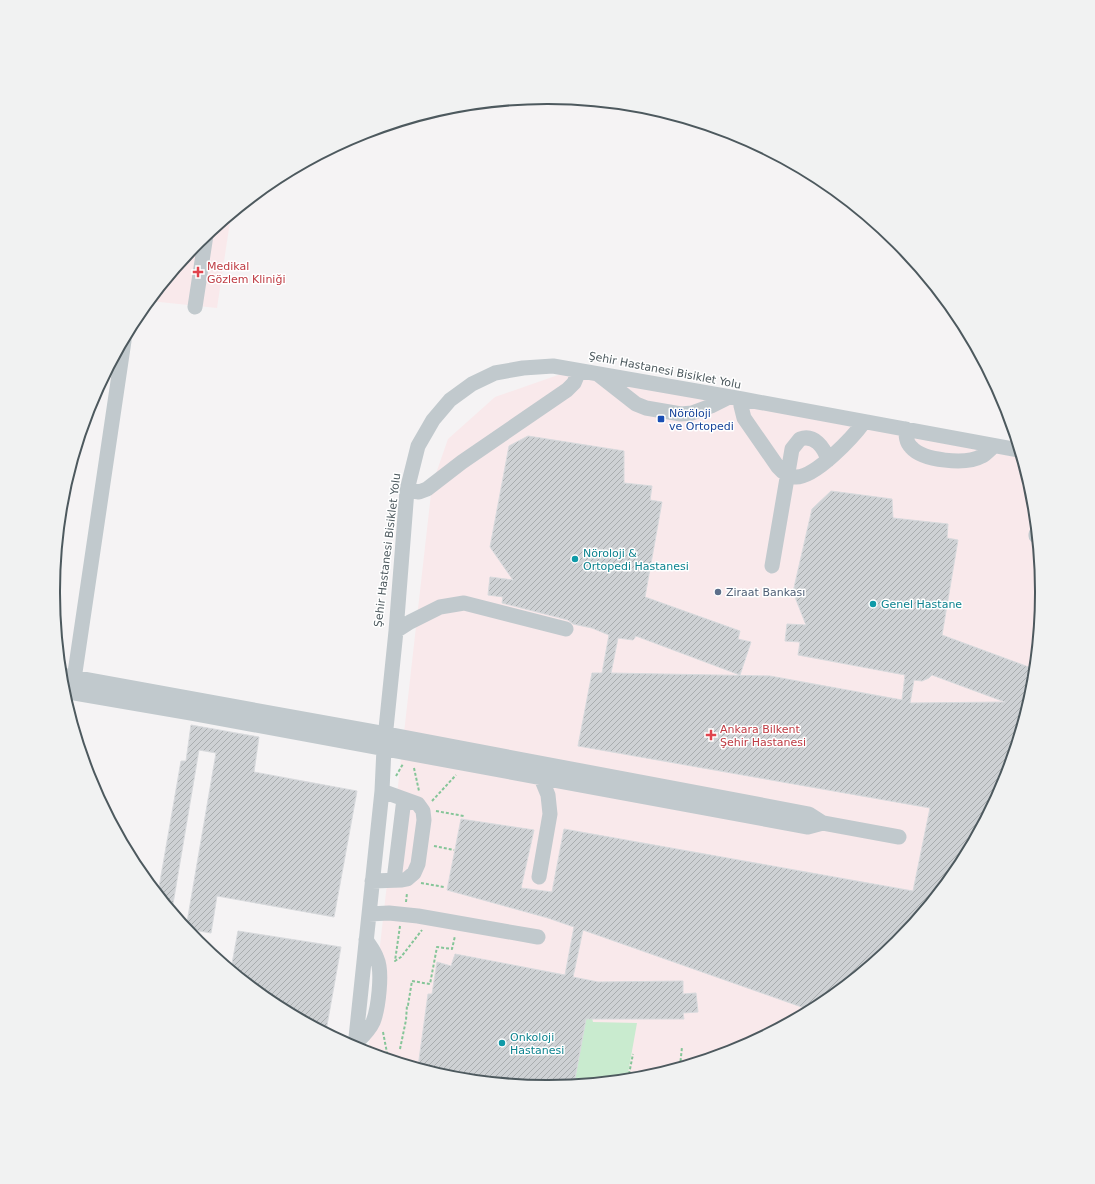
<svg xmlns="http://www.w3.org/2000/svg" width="1095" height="1184" viewBox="0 0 1095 1184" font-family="'DejaVu Sans',sans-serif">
<defs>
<pattern id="building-hatch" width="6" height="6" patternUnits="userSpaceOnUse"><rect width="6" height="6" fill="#ced1d4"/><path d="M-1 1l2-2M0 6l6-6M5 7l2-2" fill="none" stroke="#a9adaf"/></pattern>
</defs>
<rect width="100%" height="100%" fill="#f5f3f4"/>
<path fill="#f9e9eb" d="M231,215L217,308L150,301L198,242Z
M579,371L1021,458L1033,496L1042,592L1032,689L1004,781L959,867L897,942L822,1003L737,1049L644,1077L547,1086L451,1077L368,1052L432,485L448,439L495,397L561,374Z"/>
<path fill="#c9ebcf" d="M586,1018H592L593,1022L637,1023L627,1079L574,1084Z"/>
<path fill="url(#building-hatch)" stroke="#d8dadd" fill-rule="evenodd" d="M528,436L624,451V483L652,486L650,500L662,502L645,597L740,631L738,639L751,642L740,675L636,636L633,640L618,638L611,673L770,676L902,700L905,675L798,655L800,642L785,641L787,624L806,625L793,592L812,509L831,491L892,499L893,518L948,524L947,538L958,540L942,635L1034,669L1032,689L1004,781L959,867L897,942L822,1003L810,1010L583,930L573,977L598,982L683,981V994L696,993L698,1012L683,1013L684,1019H586L574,1084L547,1086L451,1077L418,1067L428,994H432L437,962L451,966L455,954L565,975L574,927L548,918L447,890L461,819L534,830L521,888L552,892L564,829L913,891L930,808L578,746L592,673H602L609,635L592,628L573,624L568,620L502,603L503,597L488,595L490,577L513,580L490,547L509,446ZM932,675L1005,702L910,703L914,680L922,681L929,678Z
M191,725L259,737L254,772L357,791L334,917L217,896L211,933L187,929L186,928L216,753L199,750L172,910L158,893L181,761H186Z
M238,931L341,947L326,1031L273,1003L231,969Z"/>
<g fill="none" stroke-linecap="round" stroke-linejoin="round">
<path stroke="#85c598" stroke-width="2" stroke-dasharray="3 2" stroke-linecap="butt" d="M414,768L419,791
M396,776L403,764
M432,801L456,775
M436,811L464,816
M434,846L454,850
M421,883L444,887
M406,902L407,893
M400,926L395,961L401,957L422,930
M383,1032L388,1058
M370,1046L372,1053
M400,1049L406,1020L407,1005H408L412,981L430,984L437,947L452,949L455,936
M680,1066L682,1047
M628,1079L633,1054"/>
<path stroke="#c1c9cd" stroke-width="15" d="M195,307L206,235
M599,375L636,404L646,408L681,414L692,413L711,406L729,397
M742,399L741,406L744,418L778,467C783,473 788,477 796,477C816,477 853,437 864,422
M906,429C906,436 906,442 911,447C923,461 966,465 982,456C986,454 990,449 994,446
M407,490L419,492L427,489L462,462L567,390L574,383L579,371
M1036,536V534
M772,566L792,449L800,439C814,434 824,447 828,460
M396,631L410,622L440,607L464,603L566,629
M61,675L386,734L809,814L823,823L899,837
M73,686L124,341
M63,691L191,713L808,827L823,823
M539,877L550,814L548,795L541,778
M394,880L404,799
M372,881L402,880L407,879L414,873L418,864L424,820L423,811L418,804L382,791
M369,914L389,913L418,916L538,937
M355,1044C362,1037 369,1031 373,1022C378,1010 383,972 377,959C375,952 370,946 366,940
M355,1047L382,791L384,748L396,631L407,490L418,446L433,420L450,400L472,384L495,373L523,368L553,366L742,399L1019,450"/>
</g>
<g fill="#e0444e" stroke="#fff" stroke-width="1.5">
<path d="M196 266h4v4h4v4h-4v4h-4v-4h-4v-4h4z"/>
<path d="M709 729h4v4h4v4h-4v4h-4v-4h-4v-4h4z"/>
</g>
<rect fill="#1a4fb4" stroke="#fff" stroke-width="1.5" x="657" y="415" width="8" height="8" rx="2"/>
<g fill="#0f9aa8" stroke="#fff" stroke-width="1.5">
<circle cx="575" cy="559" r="4"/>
<circle cx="873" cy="604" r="4"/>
<circle cx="502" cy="1043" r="4"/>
</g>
<circle fill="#5c6f8a" stroke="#fff" stroke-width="1.5" cx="718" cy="592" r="4"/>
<g text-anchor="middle" stroke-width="3" stroke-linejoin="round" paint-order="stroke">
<g font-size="11" fill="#be3a42" stroke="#fff" text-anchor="start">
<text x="207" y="270">Medikal<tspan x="207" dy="13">Gözlem Kliniği</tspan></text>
<text x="720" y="733">Ankara Bilkent<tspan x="720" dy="13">Şehir Hastanesi</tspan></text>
</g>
<g font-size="11" fill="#4d595e" stroke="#fff">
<text transform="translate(665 370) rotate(11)" y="4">Şehir Hastanesi Bisiklet Yolu</text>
<text transform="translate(387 550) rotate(-83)" y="4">Şehir Hastanesi Bisiklet Yolu</text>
</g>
<g font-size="11" fill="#164399" stroke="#fff" text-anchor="start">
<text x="669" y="417">Nöröloji<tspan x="669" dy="13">ve Ortopedi</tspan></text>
</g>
<g font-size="11" fill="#0d838f" stroke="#fff" text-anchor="start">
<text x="583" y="557">Nöroloji &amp;<tspan x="583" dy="13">Ortopedi Hastanesi</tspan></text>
<text x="881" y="608">Genel Hastane</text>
<text x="510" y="1041">Onkoloji<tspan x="510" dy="13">Hastanesi</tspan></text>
</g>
<g font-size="11" fill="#4e5e75" stroke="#fff" text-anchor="start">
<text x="726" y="596">Ziraat Bankası</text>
</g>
</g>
<path d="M0 0H1095V1184H0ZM547 104H548A487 487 0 0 1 1035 591V593A487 487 0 0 1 548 1080H547A487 487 0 0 1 60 593V591A487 487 0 0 1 547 104Z" fill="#f1f2f2" fill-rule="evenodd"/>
<path fill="none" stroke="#4d595e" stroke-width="2" d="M547 104H548A487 487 0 0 1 1035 591V593A487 487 0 0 1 548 1080H547A487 487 0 0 1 60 593V591A487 487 0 0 1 547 104Z"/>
</svg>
